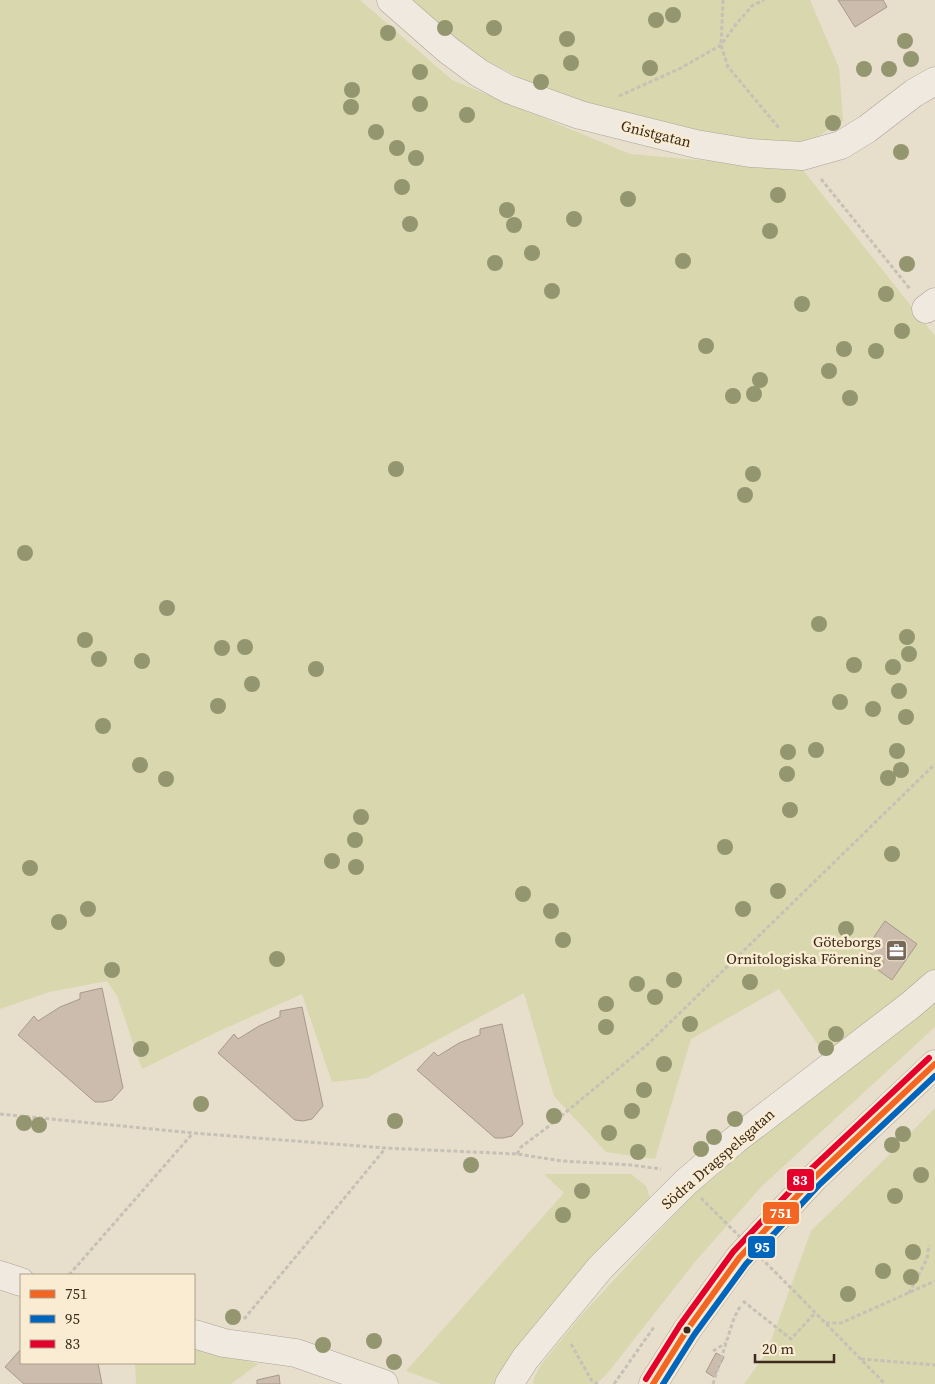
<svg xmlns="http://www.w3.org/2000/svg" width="935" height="1384" viewBox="0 0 935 1384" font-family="'Source Serif 4',serif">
<rect width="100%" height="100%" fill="#e7decc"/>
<path fill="#d8d7ad" d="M0,0H360L452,80L630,154L802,169L935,336V974L826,1056L779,989L691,1039L655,1159L606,1152L554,1096L524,993L367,1078L332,1082L302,994L217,1032L142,1069L117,996L107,981L49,992L0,1009Z
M412,0H810L839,68L843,121L807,143L762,144L674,125L554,95L478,56L410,2Z
M935,1000V1027L761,1187L694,1263L606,1375L596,1384H533L534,1378L541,1365L579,1318L719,1166Z
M935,1108V1384H744L767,1352L811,1231L891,1153Z
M544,1174H631L646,1186L650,1198L644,1210L495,1384H442L406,1371L564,1193Z
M194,1345L258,1364L231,1384H136L135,1363H194Z"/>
<path fill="#cbbcad" stroke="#a8998b" d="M838,0H883L887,7L855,27Z
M885,921L917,944L892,980L878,970L884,962L865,950Z
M102,988L123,1088L112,1100L103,1102H95L18,1035L34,1016L38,1021L60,1007L80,999V993Z
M302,1007L323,1106L312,1119L303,1121L295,1120L218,1053L234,1034L238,1039L259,1026L280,1017V1011Z
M502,1024L523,1124L512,1136L503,1138H495L417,1070L434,1052L438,1056L459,1043L480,1035V1029Z
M21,1349V1363H98L102,1384H24L5,1367Z
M716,1353L724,1357L714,1377L706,1372Z
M279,1375L280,1384H257V1380Z"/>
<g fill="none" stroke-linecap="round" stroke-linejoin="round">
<defs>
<path id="minor" d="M391,0L448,50L479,73L508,89L580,115L696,144L750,153L802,156L841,145L867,129L914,93L935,81
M926,309L935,302
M0,1275L21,1282
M194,1334L224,1343L296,1353L384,1384
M509,1384L525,1359L600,1268L686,1182L735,1140L912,1004L935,984
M653,1384L687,1330L739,1258L814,1178L935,1064"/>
</defs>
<use href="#minor" stroke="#aca396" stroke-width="29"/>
<path stroke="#c7c0b6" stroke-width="3" stroke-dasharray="4 2.5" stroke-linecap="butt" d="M723,0L721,45L728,67L779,128
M619,96L681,68L721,45L737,23L753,5L764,0
M821,179L910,289
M0,1114L193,1133L385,1148L517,1154L562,1161L631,1165L661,1169
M517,1154L521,1147L549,1126L646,1046L935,764
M69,1275L193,1133
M909,1293L927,1259L929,1245
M799,1296L885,1384
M743,1301L791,1339L815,1313
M244,1319L385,1149
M826,1323H841L935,1281
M571,1344L592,1381L598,1384
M713,1351L726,1343
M861,1359L935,1365
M614,1384L654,1327
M713,1384L734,1318L741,1305"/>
<use href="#minor" stroke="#efe9df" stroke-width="28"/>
<path stroke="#c7c0b6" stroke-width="3" stroke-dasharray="4 2.5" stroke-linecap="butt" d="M701,1198L799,1296"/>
<defs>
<path id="bus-1" d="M653,1384L687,1330L739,1258L814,1178L935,1064"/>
<path id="bus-2" d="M663,1384L694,1335L746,1264L820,1184L935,1076"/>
<path id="bus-3" d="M646,1379L680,1325L733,1252L808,1172L929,1058"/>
</defs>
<use href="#bus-1" stroke="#f9ecd2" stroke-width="10"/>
<use href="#bus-2" stroke="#f9ecd2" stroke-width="10"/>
<use href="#bus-3" stroke="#f9ecd2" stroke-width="10"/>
<use href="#bus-1" stroke="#f26522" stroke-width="6"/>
<use href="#bus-2" stroke="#0065bd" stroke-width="6"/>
<use href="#bus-3" stroke="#e4002b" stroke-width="6"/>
</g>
<g fill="#93966e">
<circle cx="673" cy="15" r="8"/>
<circle cx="656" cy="20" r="8"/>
<circle cx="445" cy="28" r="8"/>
<circle cx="494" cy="28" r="8"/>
<circle cx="388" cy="33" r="8"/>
<circle cx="567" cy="39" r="8"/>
<circle cx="905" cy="41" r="8"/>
<circle cx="911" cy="59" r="8"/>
<circle cx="571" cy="63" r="8"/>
<circle cx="650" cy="68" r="8"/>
<circle cx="864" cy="69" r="8"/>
<circle cx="889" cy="69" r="8"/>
<circle cx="420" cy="72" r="8"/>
<circle cx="541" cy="82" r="8"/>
<circle cx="352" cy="90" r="8"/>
<circle cx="420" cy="104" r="8"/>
<circle cx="351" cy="107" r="8"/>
<circle cx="467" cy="115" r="8"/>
<circle cx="833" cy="123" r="8"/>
<circle cx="376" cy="132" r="8"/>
<circle cx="397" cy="148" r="8"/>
<circle cx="901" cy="152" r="8"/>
<circle cx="416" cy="158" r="8"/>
<circle cx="402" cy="187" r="8"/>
<circle cx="778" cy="195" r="8"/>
<circle cx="628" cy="199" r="8"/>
<circle cx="507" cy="210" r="8"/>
<circle cx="574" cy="219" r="8"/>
<circle cx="410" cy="224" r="8"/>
<circle cx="514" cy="225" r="8"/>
<circle cx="770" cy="231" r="8"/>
<circle cx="532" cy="253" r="8"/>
<circle cx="683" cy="261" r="8"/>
<circle cx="495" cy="263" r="8"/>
<circle cx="907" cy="264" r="8"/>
<circle cx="552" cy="291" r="8"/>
<circle cx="886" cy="294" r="8"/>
<circle cx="802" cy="304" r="8"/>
<circle cx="902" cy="331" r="8"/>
<circle cx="706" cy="346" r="8"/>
<circle cx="844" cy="349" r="8"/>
<circle cx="876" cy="351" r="8"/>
<circle cx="829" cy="371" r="8"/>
<circle cx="760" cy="380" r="8"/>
<circle cx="754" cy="394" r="8"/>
<circle cx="733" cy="396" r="8"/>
<circle cx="850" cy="398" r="8"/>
<circle cx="396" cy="469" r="8"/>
<circle cx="753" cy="474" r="8"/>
<circle cx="745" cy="495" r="8"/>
<circle cx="25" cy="553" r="8"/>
<circle cx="167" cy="608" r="8"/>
<circle cx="819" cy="624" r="8"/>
<circle cx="907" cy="637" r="8"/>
<circle cx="85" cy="640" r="8"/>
<circle cx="245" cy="647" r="8"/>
<circle cx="222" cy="648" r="8"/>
<circle cx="909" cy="654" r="8"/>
<circle cx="99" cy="659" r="8"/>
<circle cx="142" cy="661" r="8"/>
<circle cx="854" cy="665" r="8"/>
<circle cx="893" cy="667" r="8"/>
<circle cx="316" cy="669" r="8"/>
<circle cx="252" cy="684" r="8"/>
<circle cx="899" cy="691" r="8"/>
<circle cx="840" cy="702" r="8"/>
<circle cx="218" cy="706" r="8"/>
<circle cx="873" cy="709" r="8"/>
<circle cx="906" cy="717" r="8"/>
<circle cx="103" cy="726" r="8"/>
<circle cx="816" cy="750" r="8"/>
<circle cx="897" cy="751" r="8"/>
<circle cx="788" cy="752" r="8"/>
<circle cx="140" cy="765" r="8"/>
<circle cx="901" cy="770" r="8"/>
<circle cx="787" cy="774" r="8"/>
<circle cx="888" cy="778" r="8"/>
<circle cx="166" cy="779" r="8"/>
<circle cx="790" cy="810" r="8"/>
<circle cx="361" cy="817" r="8"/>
<circle cx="355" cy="840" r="8"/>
<circle cx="725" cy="847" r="8"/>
<circle cx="892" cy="854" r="8"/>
<circle cx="332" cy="861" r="8"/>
<circle cx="356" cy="867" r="8"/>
<circle cx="30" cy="868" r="8"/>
<circle cx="778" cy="891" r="8"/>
<circle cx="523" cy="894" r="8"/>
<circle cx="88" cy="909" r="8"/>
<circle cx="743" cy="909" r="8"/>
<circle cx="551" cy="911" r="8"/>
<circle cx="59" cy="922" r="8"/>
<circle cx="846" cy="929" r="8"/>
<circle cx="563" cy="940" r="8"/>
<circle cx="277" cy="959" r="8"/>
<circle cx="112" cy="970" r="8"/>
<circle cx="674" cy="980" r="8"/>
<circle cx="750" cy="982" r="8"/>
<circle cx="637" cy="984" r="8"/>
<circle cx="655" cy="997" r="8"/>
<circle cx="606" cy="1004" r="8"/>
<circle cx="690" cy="1024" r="8"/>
<circle cx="606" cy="1027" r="8"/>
<circle cx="836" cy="1034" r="8"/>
<circle cx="826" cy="1048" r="8"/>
<circle cx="141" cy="1049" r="8"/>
<circle cx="664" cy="1064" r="8"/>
<circle cx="644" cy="1090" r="8"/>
<circle cx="201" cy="1104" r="8"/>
<circle cx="632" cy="1111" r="8"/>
<circle cx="554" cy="1116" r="8"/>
<circle cx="735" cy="1119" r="8"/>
<circle cx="395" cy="1121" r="8"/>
<circle cx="24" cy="1123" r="8"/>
<circle cx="39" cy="1125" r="8"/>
<circle cx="609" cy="1133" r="8"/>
<circle cx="903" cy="1134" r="8"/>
<circle cx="714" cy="1137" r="8"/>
<circle cx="892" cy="1145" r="8"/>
<circle cx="701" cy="1149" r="8"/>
<circle cx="638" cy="1152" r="8"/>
<circle cx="471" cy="1165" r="8"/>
<circle cx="921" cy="1175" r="8"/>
<circle cx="582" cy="1191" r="8"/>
<circle cx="895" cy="1196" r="8"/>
<circle cx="563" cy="1215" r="8"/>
<circle cx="913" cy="1252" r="8"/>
<circle cx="883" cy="1271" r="8"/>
<circle cx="911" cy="1277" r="8"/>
<circle cx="848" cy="1294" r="8"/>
<circle cx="233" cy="1317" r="8"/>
<circle cx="374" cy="1341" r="8"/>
<circle cx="323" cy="1345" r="8"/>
<circle cx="394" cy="1362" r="8"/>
</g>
<defs>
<symbol id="office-square" viewBox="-11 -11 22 22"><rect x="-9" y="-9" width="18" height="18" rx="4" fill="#786a5a" stroke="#f9ecd2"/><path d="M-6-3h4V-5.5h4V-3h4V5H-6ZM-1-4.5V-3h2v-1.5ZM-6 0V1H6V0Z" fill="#fff"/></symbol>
</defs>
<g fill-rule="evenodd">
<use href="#office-square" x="884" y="938" width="25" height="25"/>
</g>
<circle fill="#3c2b1c" stroke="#f9ecd2" stroke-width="2" cx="687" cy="1330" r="4.5"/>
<g text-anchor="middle" stroke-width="5" stroke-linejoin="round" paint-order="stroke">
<g font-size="15" fill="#3c2b1c" stroke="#f9ecd2">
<text transform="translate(656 134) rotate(14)" y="5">Gnistgatan</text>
<text transform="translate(718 1159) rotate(-41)" y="5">Södra Dragspelsgatan</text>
</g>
<g font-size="15" fill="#3c2b1c" stroke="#f9ecd2" text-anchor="end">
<text x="881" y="947">Göteborgs<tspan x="881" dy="17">Ornitologiska Förening</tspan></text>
</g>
</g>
<g stroke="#f9ecd2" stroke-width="2">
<rect x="786" y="1168" width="29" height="24" rx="5" fill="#e4002b"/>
<rect x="762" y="1201" width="38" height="24" rx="5" fill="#f26522"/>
<rect x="747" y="1235" width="29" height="24" rx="5" fill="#0065bd"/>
</g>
<g font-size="14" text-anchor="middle" font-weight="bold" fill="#fff">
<text x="800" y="1185">83</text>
<text x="781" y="1218">751</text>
<text x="762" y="1252">95</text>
</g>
<rect x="20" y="1274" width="175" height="90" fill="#f9ecd2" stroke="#ad9f89"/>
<rect x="30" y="1290" width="25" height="8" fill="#f26522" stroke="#ad9f89"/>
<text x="65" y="1299" font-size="15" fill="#3c2b1c">751</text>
<rect x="30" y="1315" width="25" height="8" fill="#0065bd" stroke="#ad9f89"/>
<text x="65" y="1324" font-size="15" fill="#3c2b1c">95</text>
<rect x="30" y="1340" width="25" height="8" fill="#e4002b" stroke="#ad9f89"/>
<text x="65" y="1349" font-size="15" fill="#3c2b1c">83</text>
<path d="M755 1354v8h79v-8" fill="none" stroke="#3c2b1c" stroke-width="2.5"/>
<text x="762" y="1354" font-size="15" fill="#3c2b1c" stroke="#f9ecd2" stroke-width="4" paint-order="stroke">20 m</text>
</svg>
